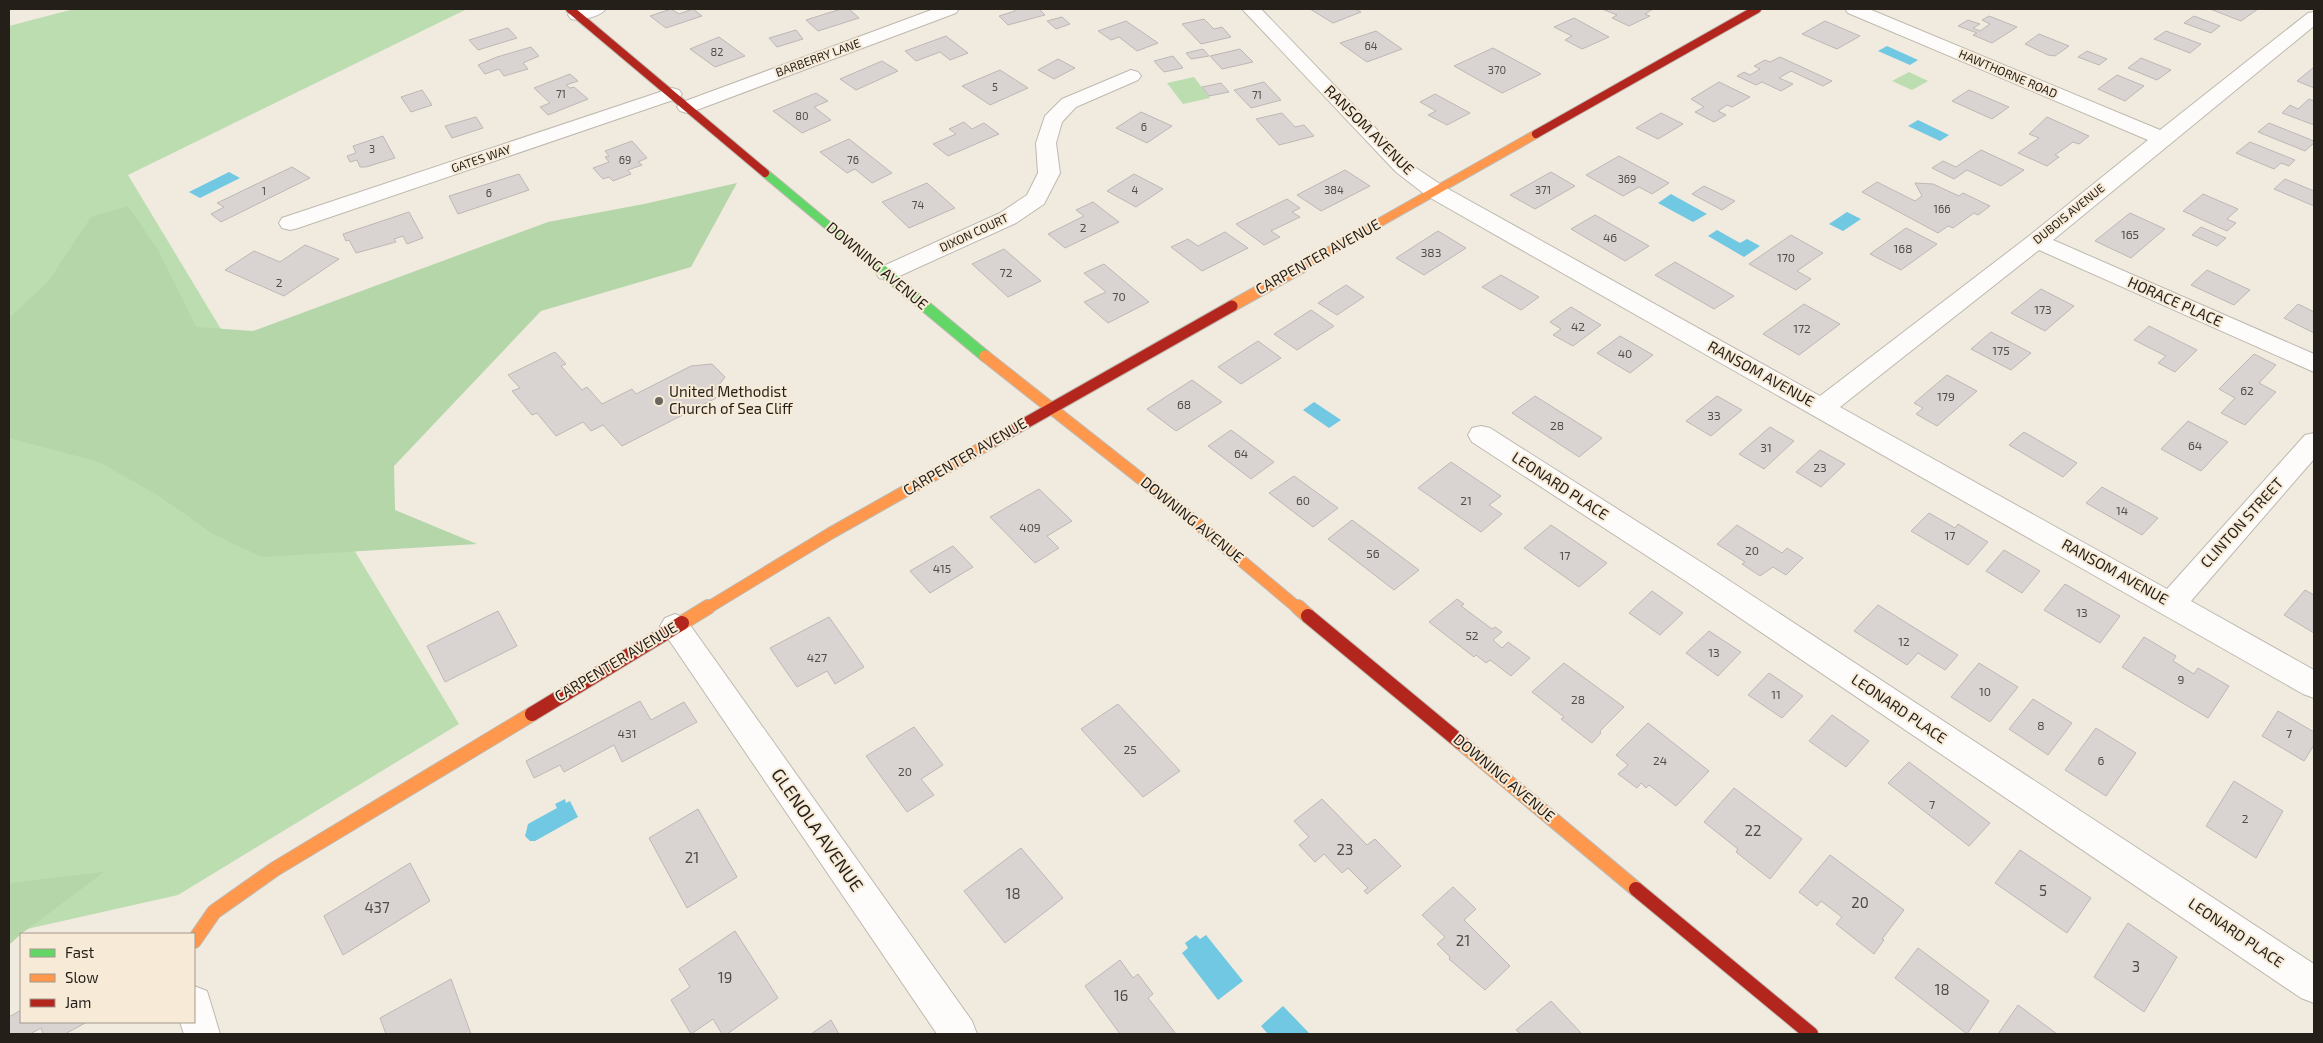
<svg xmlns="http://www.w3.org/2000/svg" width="2323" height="1043" viewBox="0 0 2323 1043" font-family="'Exo 2',sans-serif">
<rect width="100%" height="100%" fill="#f0eadf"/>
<path fill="#bbddb0" d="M74,9H467L128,175L459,724L178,895L9,933V26Z
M1909,72L1928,81L1912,90L1892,81Z
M1194,77L1210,98L1183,104L1167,83Z"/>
<path fill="#b4d6a9" d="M737,183L691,267L541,311L394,466L395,510L477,544L262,557L213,534L159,496L99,462L9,438V318L48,282L91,217L128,206L158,250L196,327L253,331L548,222L644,204Z
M104,872L21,934L9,945V883Z"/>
<path fill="#70c8e2" d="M1887,46L1918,60L1910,65L1878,51Z
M1918,120L1949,135L1940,141L1908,126Z
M229,172L240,178L200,198L189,192Z
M1671,194L1707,214L1693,222L1658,203Z
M1847,212L1861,219L1843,231L1829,224Z
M1717,230L1740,243L1747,239L1760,246L1744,257L1708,236Z
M1314,402L1341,420L1329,428L1303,410Z
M565,799L566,803L570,801L578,817L535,841H530L525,836L528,824L557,808L555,804Z
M1196,935L1200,939L1206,935L1243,981L1218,1000L1182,953L1188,948L1185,943Z
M1283,1006L1310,1034H1268L1261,1026Z"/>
<path fill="#d9d4d2" stroke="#bdb7b6" d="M671,9L679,14L693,9L702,16L666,28L650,16Z
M841,9H849L859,18L818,31L806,20Z
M1013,9H1039L1045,15L1008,25L999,16L1015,11Z
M1310,9H1355L1361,12L1333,23Z
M1602,9H1653L1645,14L1650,16L1629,26L1612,18L1617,15Z
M2210,9H2258L2241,21Z
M1989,16L2017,27L1992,43L1973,35L1977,33L1958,26L1968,20L1980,24L1973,28L1980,31L1990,24L1982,20Z
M2194,16L2220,26L2211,33L2184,23Z
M1062,17L1070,24L1056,29L1047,21Z
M1574,18L1609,37L1582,49L1565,40L1572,36L1554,27Z
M1204,19L1214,29L1222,27L1231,37L1201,44L1182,24Z
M1126,21L1158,43L1137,51L1119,37L1111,40L1098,31Z
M1825,21L1860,36L1837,49L1802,34Z
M508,28L517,38L478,50L469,40Z
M796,30L803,39L777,47L769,38Z
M1376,31L1402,49L1367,62L1340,43Z
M2166,31L2201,44L2190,53L2154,39Z
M2039,34L2069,46L2055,56L2048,55L2025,44Z
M946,36L968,53L950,60L940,52L916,61L905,51Z
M719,37L745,56L715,67L690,49Z
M531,47L539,56L523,63L528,69L504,76L499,69L485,74L478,65L497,57Z
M1493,48L1541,74L1502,93L1454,66Z
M1203,49L1209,56L1191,59L1186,53Z
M1240,49L1253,62L1222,69L1210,56Z
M2087,51L2107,59L2099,65L2078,57Z
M1173,56L1183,68L1164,72L1154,61Z
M1780,57L1832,81L1823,86L1791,71L1779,78L1793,84L1781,91L1762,82L1756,85L1737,76L1744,72L1750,75L1760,69L1754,66L1765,60L1770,62Z
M2141,58L2171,70L2157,80L2128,68Z
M1058,59L1075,68L1054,79L1038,70Z
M882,61L898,71L856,90L840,79Z
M2314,67V88L2297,81Z
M1000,70L1028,88L990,105L962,86Z
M570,74L578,81L566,85L570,88L574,87L588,99L548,115L540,107L550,103L534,88Z
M2117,75L2144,86L2125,101L2098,89Z
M1264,82L1281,100L1251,108L1234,90Z
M1719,82L1750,97L1732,107L1727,105L1718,111L1726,115L1714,122L1695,112L1704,107L1691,99Z
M1221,83L1229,92L1209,96L1202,87Z
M422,90L432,105L411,112L401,97Z
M1969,90L2009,107L1992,119L1952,101Z
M816,93L828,101L814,107L831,120L802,133L773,111Z
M1435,94L1470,113L1447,125L1428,115L1436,111L1420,102Z
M2309,99L2314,101V125L2282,113L2290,105L2298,109Z
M1141,112L1172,126L1147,143L1116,128Z
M1282,113L1295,127L1304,125L1314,136L1279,145L1256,119Z
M1661,113L1683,124L1658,139L1636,128Z
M476,117L483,128L452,138L445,126Z
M2047,117L2089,136L2079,144L2073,142L2055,155L2059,157L2047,166L2018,153L2039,138L2029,134Z
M964,122L972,129L984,123L999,134L948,156L933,144L956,134L949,129Z
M2269,123L2314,141V143L2305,151L2258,132Z
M383,136L395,158L366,167H360L357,160L350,162L347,156L356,153L353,146Z
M849,139L892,173L872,183L855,169L847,173L820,152Z
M632,141L647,158L638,162L642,165L628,170L631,174L613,181L609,177L603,179L593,168L609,162L605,157L609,156L605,151Z
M2250,142L2295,160L2289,166L2281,163L2274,169L2236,153Z
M1981,150L2024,170L2001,186L1967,170L1954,179L1932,168L1943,161L1956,167Z
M1619,156L1669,183L1652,194L1639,187L1623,196L1586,175Z
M292,167L310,178L221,222L211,214L224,207L217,203Z
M1345,170L1370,186L1321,211L1297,195Z
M1551,172L1575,186L1535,209L1510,195Z
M519,174L529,190L458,214L449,196Z
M1134,174L1163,189L1136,207L1107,191Z
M2285,179L2314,191V206L2274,189Z
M1877,182L1915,201L1922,196L1915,183L1933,184L1959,196L1963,193L1990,206L1978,215L1974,213L1953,228L1948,226L1938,233L1862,192Z
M927,183L955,208L909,228L882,202Z
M1704,186L1735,201L1722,210L1692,194Z
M2203,194L2238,209L2227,219L2236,223L2227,231L2183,211Z
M1287,199L1300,208L1292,212L1300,217L1271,231L1280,237L1264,245L1236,224Z
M1093,202L1119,222L1065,248L1048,234L1084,216L1076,210Z
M409,212L423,238L407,244L403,236L394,239L396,242L356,253L349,240L346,241L343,234Z
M2130,213L2165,229L2131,258L2095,241Z
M1595,215L1649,246L1625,261L1571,229Z
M2201,227L2226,238L2217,246L2192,235Z
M1906,228L1937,244L1901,270L1870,254Z
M1438,231L1466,248L1424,275L1396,258Z
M1225,232L1248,248L1202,271L1171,247L1188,239L1198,246Z
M1791,235L1823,253L1797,271L1811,279L1796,290L1749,264Z
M305,245L339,259L284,296L225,270L254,251L280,262Z
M1004,249L1041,281L1008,297L972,264Z
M1675,262L1734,296L1714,309L1655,275Z
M1104,264L1149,302L1108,323L1084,302L1106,292L1084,273Z
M2207,270L2250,290L2234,305L2191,285Z
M1501,275L1539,297L1521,310L1482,287Z
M1346,285L1364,297L1337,315L1318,303Z
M2041,289L2074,306L2045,331L2011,313Z
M1804,304L1840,324L1799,355L1763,334Z
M2298,304L2314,312V333L2284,318Z
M1571,307L1601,325L1573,346L1553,335L1561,329L1550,322Z
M1311,310L1334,326L1297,350L1274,334Z
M2149,326L2197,350L2175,372L2158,363L2166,356L2134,340Z
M1991,332L2031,353L2011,370L1971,349Z
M1620,336L1653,355L1630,373L1597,353Z
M1258,341L1281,358L1241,384L1218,367Z
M555,352L566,364L561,366L582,390L587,387L602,404L632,389L636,394L691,366L712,364L725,377L712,394L716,398L622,446L603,425L591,431L583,422L556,436L537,413L532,415L512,391L520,388L508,375Z
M2254,354L2276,365L2259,383L2276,392L2245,425L2221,413L2235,398L2219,389Z
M1947,375L1977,391L1937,426L1916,414L1923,408L1914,403Z
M1192,380L1222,402L1176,431L1147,409Z
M1535,396L1602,438L1579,457L1512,413Z
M1717,396L1742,410L1711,436L1686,421Z
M2188,421L2228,442L2201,471L2161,449Z
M1770,427L1794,441L1764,469L1739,454Z
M1231,430L1274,462L1251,479L1208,446Z
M2024,432L2077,463L2063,477L2009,445Z
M1820,450L1845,464L1821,487L1796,472Z
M1451,462L1501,496L1489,505L1502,514L1481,532L1418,488Z
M1294,476L1338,508L1313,527L1269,493Z
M2102,487L2158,518L2142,535L2086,503Z
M1039,489L1072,521L1047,536L1059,548L1035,563L990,517Z
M1929,513L1955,528L1958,524L1988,542L1968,565L1911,531Z
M1352,520L1419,570L1394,590L1328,539Z
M1551,525L1607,563L1579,587L1524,548Z
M1737,525L1782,553L1787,548L1803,558L1786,575L1773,567L1760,576L1742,564L1745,562L1717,544Z
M953,546L973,567L930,593L910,571Z
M2004,550L2040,571L2022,593L1986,571Z
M2065,584L2120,616L2100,643L2044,610Z
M2305,590L2314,595V633L2284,615Z
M1652,591L1683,613L1660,635L1629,613Z
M1457,599L1464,604L1461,606L1492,629L1495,627L1502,632L1493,640L1502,648L1508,642L1530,658L1511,676L1490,660L1486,663L1476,655L1474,657L1429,622Z
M1878,605L1958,655L1945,670L1918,653L1907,665L1854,631Z
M498,611L517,646L445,682L427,646Z
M829,617L864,667L835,684L827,671L797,687L770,648Z
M1709,631L1741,652L1718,676L1686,653Z
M2144,637L2176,656L2173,661L2194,674L2198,668L2229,686L2208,718L2122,667Z
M1564,663L1624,707L1600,731L1601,733L1592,743L1561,719L1564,717L1532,692Z
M1979,663L2018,687L1990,722L1951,697Z
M1769,673L1803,696L1782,718L1748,695Z
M2033,699L2072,723L2048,755L2009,729Z
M640,701L651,720L684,702L697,722L622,762L614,745L564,772L560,765L534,778L526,761Z
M1118,704L1180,771L1143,797L1081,729Z
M2278,711L2314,732V745L2304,761L2262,736Z
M1832,715L1869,741L1846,767L1809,741Z
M1648,723L1709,771L1676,806L1649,785L1646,788L1641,783L1637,788L1618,774L1628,765L1616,755Z
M914,727L943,765L921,779L934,795L907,812L866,756Z
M2096,728L2136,753L2106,796L2065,770Z
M1909,762L1990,823L1969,846L1888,783Z
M2234,781L2283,811L2256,858L2206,826Z
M1734,788L1802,839L1770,879L1736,852L1738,849L1704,822Z
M1322,799L1367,845L1375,839L1401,866L1367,894L1364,891L1368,888L1348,868L1342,873L1324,854L1315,862L1299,845L1309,837L1294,821Z
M698,809L737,877L687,908L649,838Z
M1021,848L1063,898L1005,943L964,891Z
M2020,850L2091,898L2067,933L1995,883Z
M1830,855L1904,910L1882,939L1884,940L1874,954L1836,924L1842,917L1821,901L1817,906L1799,892Z
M410,863L430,901L343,955L324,916Z
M1453,887L1476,909L1464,920L1510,966L1485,990L1449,959L1450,957L1437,944L1445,937L1422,915Z
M2128,923L2177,957L2144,1012L2094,977Z
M735,931L778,998L727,1034H722L713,1019L691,1034L671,1000L690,987L679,969Z
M1918,948L1989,1001L1967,1034L1895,978Z
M1120,960L1133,978L1138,974L1153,994L1148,998L1176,1034H1120L1085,986Z
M451,979L471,1034H386L380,1018Z
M1551,1001L1582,1034H1521L1516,1030Z
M2018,1005L2057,1034H1998Z
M21,1010V1022H87L65,1034H43L41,1028L30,1034H9V1017Z
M831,1020L839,1034H811Z"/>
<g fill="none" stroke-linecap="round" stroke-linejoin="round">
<defs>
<path id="street" d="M579,9H606C600,17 580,21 571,19L568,15L571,11Z
M934,9H959L956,13L694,111L687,113L680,111L677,107L680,103Z
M1242,9H1261L1410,164L1443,186L1820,396L2029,236L2148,140L1848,13L1845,9H1869L2160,130L2308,13L2314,12V26L2053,240L2314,354V372L2039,250L1840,407L2167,589L2305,435L2314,433V459L2191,601L2314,670V698L2303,694L1427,196L1396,172Z
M1131,70L1138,72L1141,76L1138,80L1076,107L1062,122L1056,143L1060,173L1044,204L1016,223L895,278L887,280L879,278L876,273L879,268L1000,213L1027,195L1038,173L1036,143L1045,116L1062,99Z
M672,88L679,90L682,94L679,98L298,228L290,230L282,228L279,223L282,218Z
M1481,426L1490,428L1704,564L2314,964V1003L2301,998L1684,580L1472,442L1468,435L1472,428Z
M675,614L685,618L972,1021L977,1034H937L665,634L660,626L665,618Z
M194,986L207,991L220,1034H184L180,1022H194Z"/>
<path id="fast-far1" d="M765,173L879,268"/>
<path id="fast" d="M878,267L985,356"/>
<path id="slow-far2" d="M1299,268L1536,134"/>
<path id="slow-far1" d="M1232,306L1302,267
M985,356L1188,516L1299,609
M706,609L831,533L994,441"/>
<path id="slow" d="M1298,607L1308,616
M682,623L708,607
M1460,742L1636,889
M194,941L214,912L275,869L532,714"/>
<path id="jam-far2" d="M570,9L765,173
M1536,134L1757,9"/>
<path id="jam-far1" d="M994,441L1232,306"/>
<path id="jam" d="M1308,616L1460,742
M532,714L682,623
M1636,889L1811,1034"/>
</defs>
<use href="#street" stroke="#beb9b0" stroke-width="2"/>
<use href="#fast-far1" stroke="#beb9b0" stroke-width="10"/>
<use href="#fast" stroke="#beb9b0" stroke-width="13"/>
<use href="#slow-far2" stroke="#beb9b0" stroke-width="10"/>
<use href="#slow-far1" stroke="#beb9b0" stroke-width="13"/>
<use href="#slow" stroke="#beb9b0" stroke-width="16"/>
<use href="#jam-far2" stroke="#beb9b0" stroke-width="10"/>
<use href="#jam-far1" stroke="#beb9b0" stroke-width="13"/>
<use href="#jam" stroke="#beb9b0" stroke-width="16"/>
<use href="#street" fill="#fdfcfa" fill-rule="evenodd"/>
<use href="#fast-far1" stroke="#63d668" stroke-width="8"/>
<use href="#fast" stroke="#63d668" stroke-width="11"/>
<use href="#slow-far2" stroke="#ff974d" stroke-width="8"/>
<use href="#slow-far1" stroke="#ff974d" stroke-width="11"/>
<use href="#slow" stroke="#ff974d" stroke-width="14"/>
<use href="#jam-far2" stroke="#b3261e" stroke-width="8"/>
<use href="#jam-far1" stroke="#b3261e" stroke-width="11"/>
<use href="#jam" stroke="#b3261e" stroke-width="14"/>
</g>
<circle fill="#6b665e" stroke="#f7ebd8" stroke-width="2" cx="659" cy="401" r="5"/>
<g text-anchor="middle" stroke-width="4" stroke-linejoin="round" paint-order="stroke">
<g font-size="11" fill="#514c47">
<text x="1371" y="50">64</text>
<text x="717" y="56">82</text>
<text x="1497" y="74">370</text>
<text x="995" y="91">5</text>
<text x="561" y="98">71</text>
<text x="1257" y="99">71</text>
<text x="802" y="120">80</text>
<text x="1144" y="131">6</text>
<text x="372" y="153">3</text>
<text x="625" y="164">69</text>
<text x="853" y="164">76</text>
<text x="1627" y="183">369</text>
<text x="1135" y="194">4</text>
<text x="1334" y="194">384</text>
<text x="1543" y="194">371</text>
<text x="264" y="195">1</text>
<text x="489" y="197">6</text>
<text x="918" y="209">74</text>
<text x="1942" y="213">166</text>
</g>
<g font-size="12" fill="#241f19" stroke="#f7ebd8">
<text transform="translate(818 58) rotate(-20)" y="4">BARBERRY LANE</text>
<text transform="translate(2008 74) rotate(23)" y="4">HAWTHORNE ROAD</text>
<text transform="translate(481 159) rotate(-19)" y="4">GATES WAY</text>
<text transform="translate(2069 214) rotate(-39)" y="4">DUBOIS AVENUE</text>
<text transform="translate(974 233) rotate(-25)" y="4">DIXON COURT</text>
</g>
<g font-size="12" fill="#514c47">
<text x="1083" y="232">2</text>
<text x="2130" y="239">165</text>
<text x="1610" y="242">46</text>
<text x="1903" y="253">168</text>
<text x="1431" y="257">383</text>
<text x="1786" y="262">170</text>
<text x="1006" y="277">72</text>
<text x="279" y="287">2</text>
<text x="1119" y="301">70</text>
<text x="2043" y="314">173</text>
<text x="1578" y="331">42</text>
<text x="1802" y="333">172</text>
<text x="2001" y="355">175</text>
<text x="1625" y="358">40</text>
<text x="2247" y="395">62</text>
<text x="1946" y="401">179</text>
<text x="1184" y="409">68</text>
<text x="1714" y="420">33</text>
<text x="1557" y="430">28</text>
<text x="2195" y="450">64</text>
<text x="1766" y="452">31</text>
<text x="1241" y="458">64</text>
<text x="1820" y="472">23</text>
<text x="1303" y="505">60</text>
<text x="1466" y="505">21</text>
<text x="2122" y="515">14</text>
<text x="1030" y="532">409</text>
<text x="1950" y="540">17</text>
<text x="1752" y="555">20</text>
<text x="1373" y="558">56</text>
<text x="1565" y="560">17</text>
<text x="942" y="573">415</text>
<text x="2082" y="617">13</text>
<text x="1472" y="640">52</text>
<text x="1904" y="646">12</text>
<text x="1714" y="657">13</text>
<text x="817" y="662">427</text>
<text x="2181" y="684">9</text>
<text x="1985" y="696">10</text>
<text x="1776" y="699">11</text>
<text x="1578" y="704">28</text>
<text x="2041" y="730">8</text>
<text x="627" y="738">431</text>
<text x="2289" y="738">7</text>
<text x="1130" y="754">25</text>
<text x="1660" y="765">24</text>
<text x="2101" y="765">6</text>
<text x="905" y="776">20</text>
<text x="1932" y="809">7</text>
<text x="2245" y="823">2</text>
</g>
<g font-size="15" fill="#241f19" stroke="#f7ebd8">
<text transform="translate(1369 130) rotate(45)" y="5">RANSOM AVENUE</text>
<text transform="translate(1318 257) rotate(-29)" y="5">CARPENTER AVENUE</text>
<text transform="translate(877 266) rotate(40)" y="5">DOWNING AVENUE</text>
<text transform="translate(2175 302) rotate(24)" y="5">HORACE PLACE</text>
<text transform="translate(1761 374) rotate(29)" y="5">RANSOM AVENUE</text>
<text transform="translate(965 457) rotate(-30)" y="5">CARPENTER AVENUE</text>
<text transform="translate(1560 486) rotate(33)" y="5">LEONARD PLACE</text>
<text transform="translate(1192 520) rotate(39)" y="5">DOWNING AVENUE</text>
<text transform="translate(2242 523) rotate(-48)" y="5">CLINTON STREET</text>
<text transform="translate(2115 572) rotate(29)" y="5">RANSOM AVENUE</text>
<text transform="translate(616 662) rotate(-31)" y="5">CARPENTER AVENUE</text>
<text transform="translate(1899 709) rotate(34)" y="5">LEONARD PLACE</text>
<text transform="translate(1504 778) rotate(40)" y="5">DOWNING AVENUE</text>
<text transform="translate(2236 933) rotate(34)" y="5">LEONARD PLACE</text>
</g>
<g font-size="15" fill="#241f19" stroke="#f7ebd8" text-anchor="start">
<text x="669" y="397">United Methodist<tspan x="669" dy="17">Church of Sea Cliff</tspan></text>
</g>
<g font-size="15" fill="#514c47">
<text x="1753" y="836">22</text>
<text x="1345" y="855">23</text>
<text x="692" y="863">21</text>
<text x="2043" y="896">5</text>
<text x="1013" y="899">18</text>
<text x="1860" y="908">20</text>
<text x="377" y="913">437</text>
<text x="1463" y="946">21</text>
<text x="2136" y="972">3</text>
<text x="725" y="983">19</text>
<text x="1942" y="995">18</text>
<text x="1121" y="1001">16</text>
</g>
<g font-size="18" fill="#241f19" stroke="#f7ebd8">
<text transform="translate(817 830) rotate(55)" y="6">GLENOLA AVENUE</text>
</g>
</g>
<rect width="2323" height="1043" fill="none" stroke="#241f19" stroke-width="20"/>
<rect x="20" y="933" width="175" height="90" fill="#f7ebd8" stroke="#a3998c"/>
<rect x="30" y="949" width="25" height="8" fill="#63d668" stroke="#a3998c"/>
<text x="65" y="958" font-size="15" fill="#241f19">Fast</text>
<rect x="30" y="974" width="25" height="8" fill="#ff974d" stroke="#a3998c"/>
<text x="65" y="983" font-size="15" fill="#241f19">Slow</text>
<rect x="30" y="999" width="25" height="8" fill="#b3261e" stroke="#a3998c"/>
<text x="65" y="1008" font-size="15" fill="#241f19">Jam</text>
</svg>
